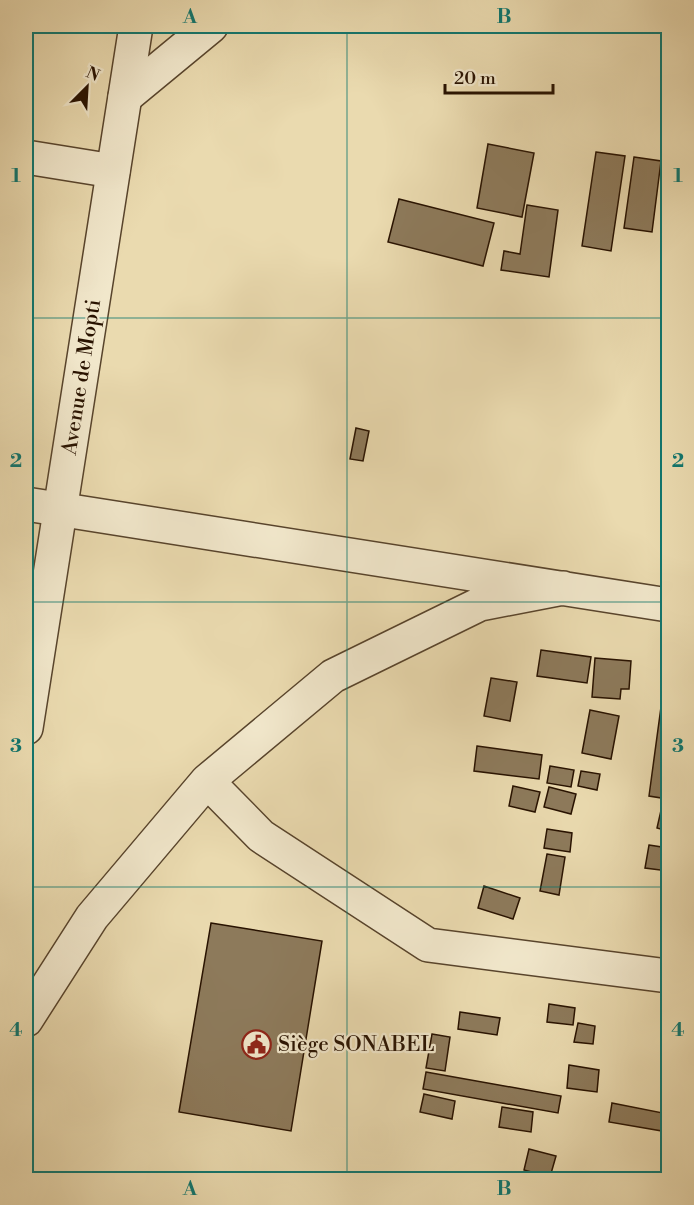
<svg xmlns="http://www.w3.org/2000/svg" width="694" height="1205" viewBox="0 0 694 1205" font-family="'Libre Bodoni',serif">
<rect width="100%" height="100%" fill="#eadaaf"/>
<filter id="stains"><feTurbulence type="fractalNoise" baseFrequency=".00333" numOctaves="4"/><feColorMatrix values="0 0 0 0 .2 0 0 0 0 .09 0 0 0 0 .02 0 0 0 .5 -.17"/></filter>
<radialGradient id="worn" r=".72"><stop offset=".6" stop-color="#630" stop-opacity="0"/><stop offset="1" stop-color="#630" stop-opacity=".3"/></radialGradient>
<path fill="#8d7a5b" stroke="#281200" stroke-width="1.5" d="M488,144L534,153L522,217L477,208Z
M596,152L625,156L611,251L582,246Z
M634,157L661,161L652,232L624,228Z
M399,199L494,223L483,266L388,242Z
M527,205L558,210L549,277L501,270L504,251L520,254Z
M26,268L31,270L26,301Z
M356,428L369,431L363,461L350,459Z
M541,650L591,657L587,683L537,676Z
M595,658L631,661L629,689H621L620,699L592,697Z
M666,670H668V799L649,796Z
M491,678L517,682L510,721L484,716Z
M590,710L619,716L611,759L582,753Z
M477,746L542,755L539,779L474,771Z
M550,766L574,770L571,787L547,783Z
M581,771L600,774L597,790L578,786Z
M513,786L540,792L535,812L509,806Z
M549,787L576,794L571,814L544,807Z
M662,806L668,808V831L657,828Z
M547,829L572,833L570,852L544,848Z
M649,845L668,848V871L645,868Z
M547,854L565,857L559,895L540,891Z
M484,886L520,898L513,919L478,908Z
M211,923L322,941L291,1131L179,1112Z
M549,1004L575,1008L573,1025L547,1022Z
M460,1012L500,1018L497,1035L458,1029Z
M578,1023L595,1026L593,1044L574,1042Z
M432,1034L450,1037L445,1071L426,1068Z
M569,1065L599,1070L597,1092L567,1088Z
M426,1072L561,1096L558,1113L423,1089Z
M424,1094L455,1101L452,1119L420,1112Z
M612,1103L668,1114V1132L609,1122Z
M502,1107L533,1112L531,1132L499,1127Z
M529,1149L556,1156L550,1177L524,1170Z"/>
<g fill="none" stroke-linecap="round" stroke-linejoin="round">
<defs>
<path id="minor" d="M125,97L211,26
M26,157L113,171
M26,504L668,605
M563,588L480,604L333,676L207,781L261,836L428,945L668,976
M26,1020L92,917L207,781"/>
<path id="tertiary" d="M26,728L136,26"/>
</defs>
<use href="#minor" stroke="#58442c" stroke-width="36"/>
<use href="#tertiary" stroke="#58442c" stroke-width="36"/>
<use href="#minor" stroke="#f1e7cb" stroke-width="33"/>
<use href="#tertiary" stroke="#f1e7cb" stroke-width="33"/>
</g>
<path fill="none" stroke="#0f766e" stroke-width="1.5" stroke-opacity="0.55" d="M347,26V1180M26,318H668M26,602H668M26,887H668"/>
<defs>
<symbol id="civic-ring" viewBox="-11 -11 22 22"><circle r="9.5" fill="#f1e7cb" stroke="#8f2418" stroke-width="1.5"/><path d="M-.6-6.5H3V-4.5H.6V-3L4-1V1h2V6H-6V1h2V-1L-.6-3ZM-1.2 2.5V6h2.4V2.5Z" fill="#8f2418"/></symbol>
</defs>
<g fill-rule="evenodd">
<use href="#civic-ring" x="240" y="1028" width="33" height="33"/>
</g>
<g text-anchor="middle" stroke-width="4.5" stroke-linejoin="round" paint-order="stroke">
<g font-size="21" fill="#281200" stroke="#f1e7cb">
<text transform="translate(81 377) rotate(-81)" y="7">Avenue de Mopti</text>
</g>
<g font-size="21" fill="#281200" stroke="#f1e7cb" text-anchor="start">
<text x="278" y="1051">Siège SONABEL</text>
</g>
</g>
<rect width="694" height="1205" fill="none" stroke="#eadaaf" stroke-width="66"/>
<g transform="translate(87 87) rotate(24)" stroke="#f1e7cb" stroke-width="4.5" paint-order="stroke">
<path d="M0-4.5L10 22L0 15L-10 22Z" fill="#281200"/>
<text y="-9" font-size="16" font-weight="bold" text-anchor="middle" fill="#281200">N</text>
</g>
<path d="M445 84v9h108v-9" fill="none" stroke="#281200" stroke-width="3"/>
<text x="454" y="84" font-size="18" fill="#281200" stroke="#f1e7cb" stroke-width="4.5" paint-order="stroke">20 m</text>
<rect x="33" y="33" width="628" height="1139" fill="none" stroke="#0f766e" stroke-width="2"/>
<g font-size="20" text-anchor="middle" font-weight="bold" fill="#0f766e">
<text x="190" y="23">A</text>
<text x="504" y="23">B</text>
<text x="16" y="182">1</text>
<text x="678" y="182">1</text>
<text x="16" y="467">2</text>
<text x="678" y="467">2</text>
<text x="16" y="752">3</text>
<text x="678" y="752">3</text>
<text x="16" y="1036">4</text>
<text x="678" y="1036">4</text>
<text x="190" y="1195">A</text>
<text x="504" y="1195">B</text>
</g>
<rect width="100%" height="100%" filter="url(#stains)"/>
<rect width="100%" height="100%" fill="url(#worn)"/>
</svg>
